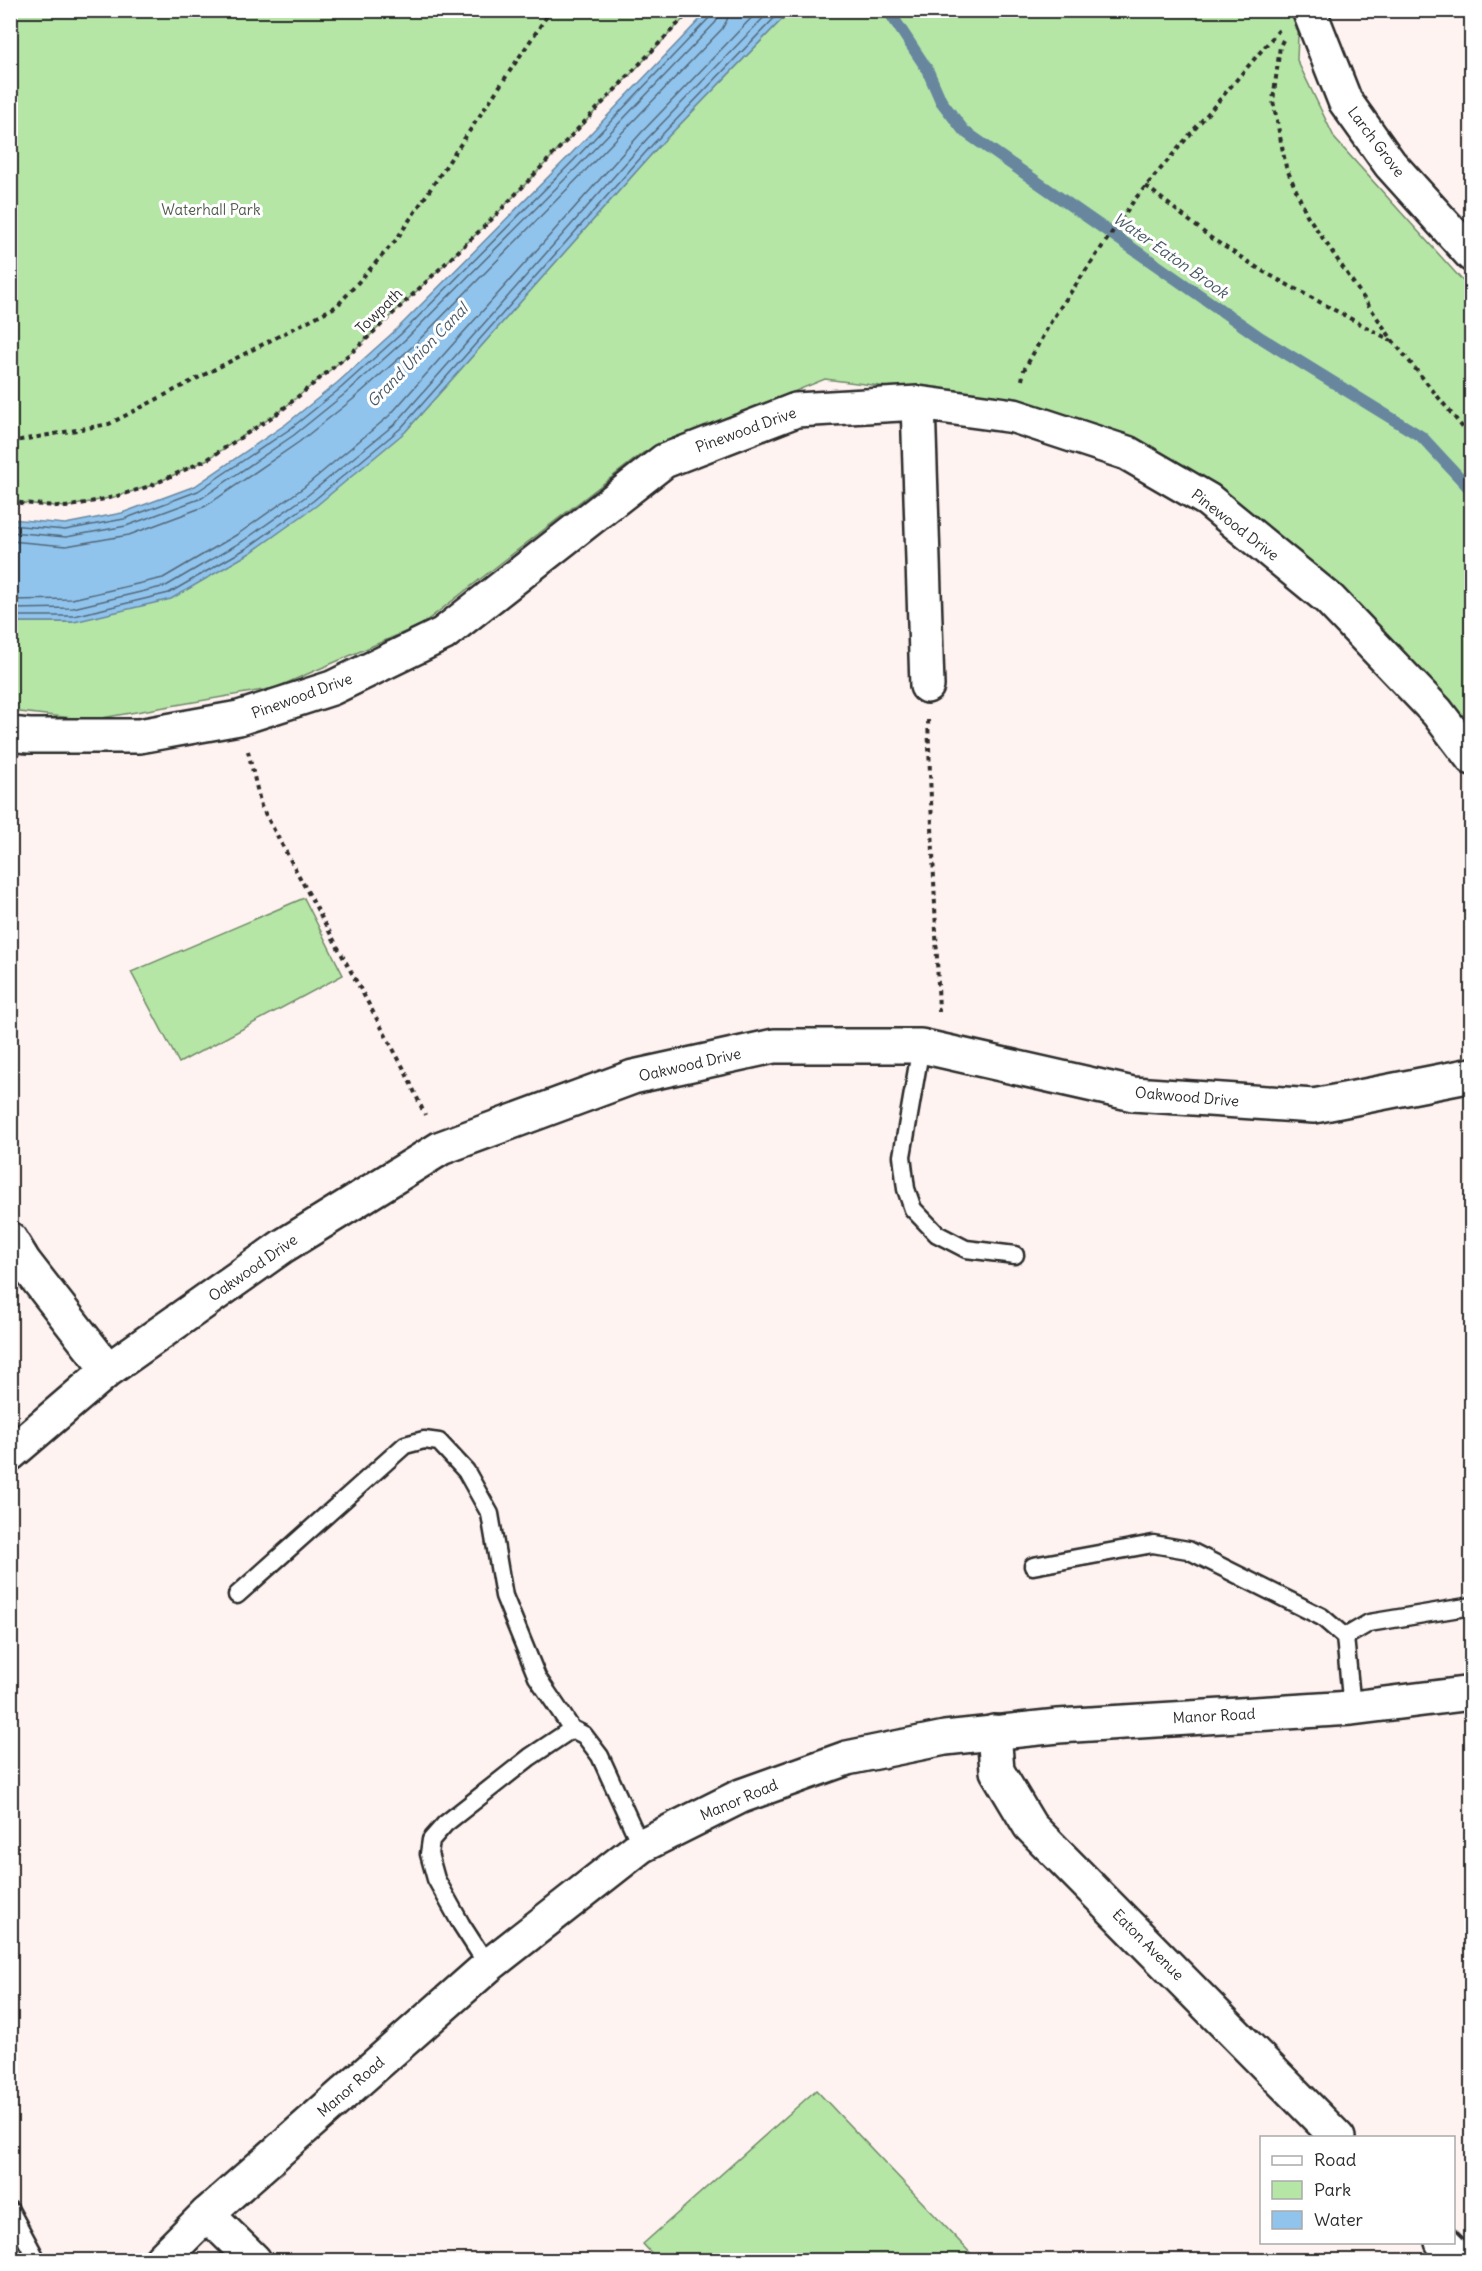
<svg xmlns="http://www.w3.org/2000/svg" width="1482" height="2271" viewBox="0 0 1482 2271" font-family="Delius,sans-serif">
<rect width="100%" height="100%" fill="#fff3f1"/>
<filter id="ink" filterUnits="userSpaceOnUse"><feTurbulence type="fractalNoise" baseFrequency=".0167" numOctaves="2"/><feDisplacementMap in="SourceGraphic" scale="12" xChannelSelector="R" yChannelSelector="G"/><feConvolveMatrix kernelMatrix="1 2 1 2 8 2 1 2 1" color-interpolation-filters="sRGB"/></filter>
<g filter="url(#ink)">
<path fill="#b5e6a6" stroke="#708868" stroke-width="1.5" d="M10,11L11,10L691,11L491,220L358,347L278,413L208,459L150,486L114,497L66,507L11,502Z
M790,11H1299L1297,60L1335,139L1471,290V730L1333,582L1006,402L825,379L643,453L421,625L275,688L90,720L11,711V622H74L405,432L657,148Z
M304,898L343,975L179,1063L131,972Z
M816,2090L977,2260H658L643,2244Z"/>
<path fill="#90c4ed" stroke="#68879f" stroke-width="1.5" d="M708,11H790L657,148L405,432L316,506L250,553L171,599L74,622H11V519L65,524L122,513L195,486L286,424L337,383L397,329L569,156Z"/>
<g fill="none" stroke-linecap="round" stroke-linejoin="round">
<path stroke="#536879" stroke-width="1.5" d="M10,525L65,530L124,519L198,491L290,429L341,388L401,334L574,160L710,17L712,10
M10,532L66,537L126,526L202,498L294,435L346,393L406,339L579,165L716,22L720,10
M10,541L66,546L129,535L206,506L299,442L352,400L413,346L585,171L722,29L727,20L729,10
M10,600L72,599L163,578L238,534L303,488L389,416L641,133L759,10
M10,609L73,608L166,586L243,541L308,495L396,423L647,139L771,10
M10,616H74L169,593L247,548L313,501L401,428L653,144L782,10"/>
<path stroke="#68879f" stroke-width="12" d="M888,10L927,69L941,101L964,131L1258,336L1422,437L1472,491"/>
<defs>
<path id="service" d="M921,1046L902,1156L906,1189L913,1209L937,1234L966,1249L1015,1255
M1033,1566L1153,1544L1188,1550L1322,1617L1345,1637L1352,1708
M237,1595L405,1445L424,1440L439,1442L466,1471L490,1514L504,1596L537,1677L572,1729
M1345,1637L1369,1623L1472,1606
M488,1966L461,1924L436,1879L429,1854L431,1840L445,1824L530,1757L572,1729L584,1735L600,1756L641,1846
M10,2210L37,2260"/>
<path id="minor" d="M1309,10L1345,101L1390,164L1472,255
M918,403L927,686
M10,734L29,736H139L239,718L332,688L443,634L664,461L796,410L918,403L1014,416L1127,453L1208,500L1329,599L1437,712L1472,758
M10,1239L24,1262L108,1370
M10,1454L108,1370L283,1246L441,1148L633,1077L774,1046H921L1133,1094L1314,1106L1472,1075
M994,1732L997,1771L1030,1826L1338,2138
M207,2214L254,2260
M1442,2242L1460,2260"/>
<path id="tertiary" d="M161,2260L207,2214L488,1966L641,1846L741,1796L847,1758L945,1738L1058,1726L1352,1708L1472,1693"/>
</defs>
<use href="#service" stroke="#2b2b2b" stroke-width="21"/>
<use href="#minor" stroke="#2b2b2b" stroke-width="38"/>
<use href="#tertiary" stroke="#2b2b2b" stroke-width="38"/>
<path stroke="#2b2b2b" stroke-width="4" stroke-dasharray="4.5 4.5" stroke-linecap="butt" d="M1283,40L1280,46L1273,101L1286,167L1307,215L1393,341L1472,439
M1146,186L1211,238L1264,272L1392,341
M1022,380L1024,370L1053,318L1135,199L1279,30
M10,442L109,424L337,306L396,240L551,10
M10,502L66,507L114,497L150,486L208,459L278,413L358,347L491,220L691,10
M928,720L939,1012
M248,751L261,806L404,1069L425,1115"/>
<use href="#service" stroke="#fff" stroke-width="16"/>
<use href="#minor" stroke="#fff" stroke-width="33"/>
<use href="#tertiary" stroke="#fff" stroke-width="33"/>
</g>
</g>
<g text-anchor="middle" stroke-width="6" stroke-linejoin="round" paint-order="stroke">
<g font-size="15" fill="#2b2b2b" stroke="#fff">
<text transform="translate(1376 142) rotate(53)" y="5">Larch Grove</text>
<text transform="translate(379 311) rotate(-44)" y="5">Towpath</text>
<text transform="translate(746 430) rotate(-20)" y="5">Pinewood Drive</text>
<text transform="translate(1235 525) rotate(38)" y="5">Pinewood Drive</text>
<text transform="translate(302 696) rotate(-20)" y="5">Pinewood Drive</text>
<text transform="translate(690 1065) rotate(-13)" y="5">Oakwood Drive</text>
<text transform="translate(1187 1097) rotate(5)" y="5">Oakwood Drive</text>
<text transform="translate(253 1268) rotate(-35)" y="5">Oakwood Drive</text>
<text transform="translate(1214 1716) rotate(-3)" y="5">Manor Road</text>
<text transform="translate(739 1800) rotate(-23)" y="5">Manor Road</text>
<text transform="translate(1148 1945) rotate(45)" y="5">Eaton Avenue</text>
<text transform="translate(351 2087) rotate(-41)" y="5">Manor Road</text>
</g>
<g font-size="15" fill="#4e5a4a" stroke="#fff">
<text x="211" y="215">Waterhall Park</text>
</g>
<g font-size="16" font-style="italic" fill="#495965" stroke="#fff">
<text transform="translate(1171 255) rotate(35)" y="6">Water Eaton Brook</text>
<text transform="translate(417 355) rotate(-46)" y="6">Grand Union Canal</text>
</g>
</g>
<rect width="1482" height="2271" fill="none" stroke="#fff" stroke-width="36"/>
<rect x="18" y="18" width="1446" height="2235" fill="none" stroke="#2b2b2b" stroke-width="2" filter="url(#ink)"/>
<rect x="1260" y="2136" width="195" height="108" fill="#ffffff" stroke="#aaaaaa" stroke-width="1.5"/>
<rect x="1272" y="2156" width="30" height="9" fill="#ffffff" stroke="#aaaaaa" stroke-width="1.5"/>
<text x="1314" y="2166" font-size="18" fill="#2b2b2b">Road</text>
<rect x="1272" y="2181" width="30" height="18" fill="#b5e6a6" stroke="#aaaaaa" stroke-width="1.5"/>
<text x="1314" y="2196" font-size="18" fill="#2b2b2b">Park</text>
<rect x="1272" y="2211" width="30" height="18" fill="#90c4ed" stroke="#aaaaaa" stroke-width="1.5"/>
<text x="1314" y="2226" font-size="18" fill="#2b2b2b">Water</text>
</svg>
